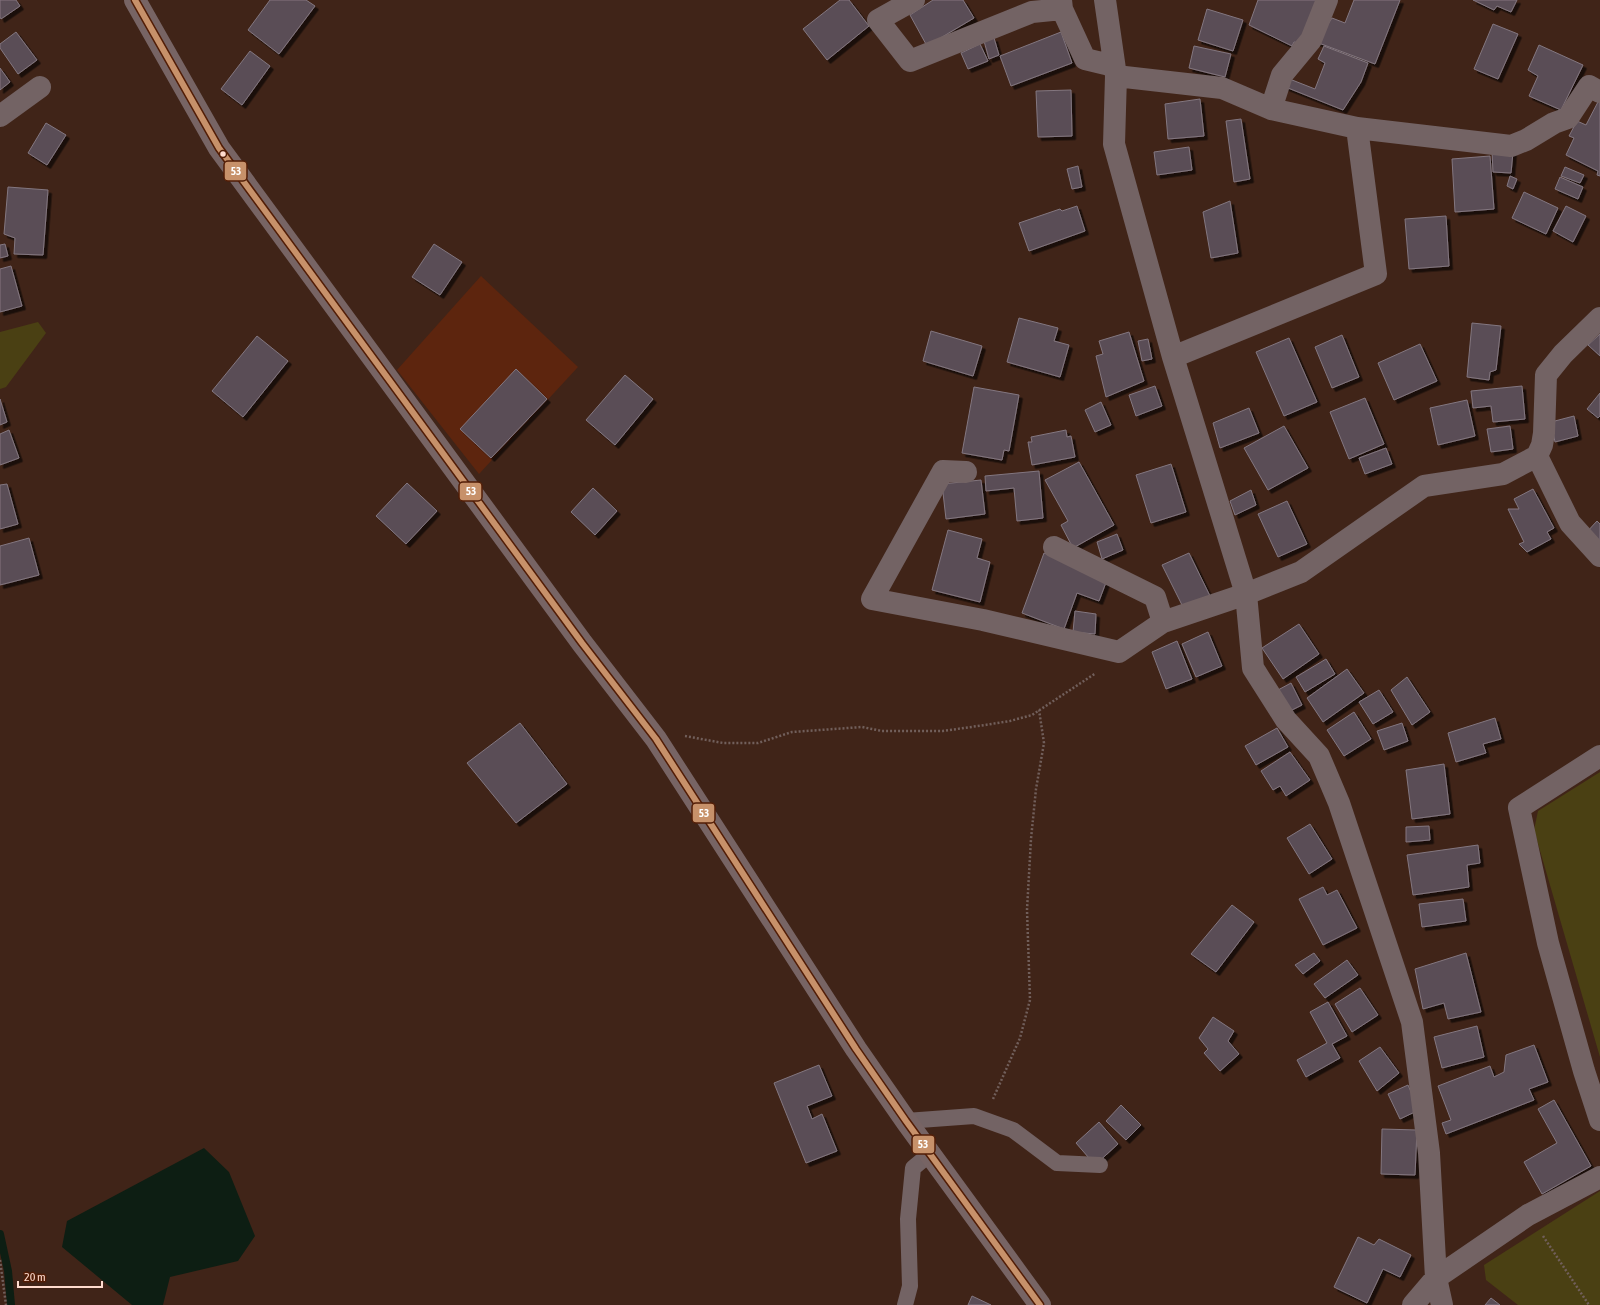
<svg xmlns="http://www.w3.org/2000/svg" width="1600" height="1305" viewBox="0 0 1600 1305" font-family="'Asap Condensed',sans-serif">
<defs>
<filter id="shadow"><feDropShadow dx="3.5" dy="3.5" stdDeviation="0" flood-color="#0009"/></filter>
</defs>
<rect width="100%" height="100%" fill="#402418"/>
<path fill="#5d250e" d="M481,276L578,367L479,474L397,370Z"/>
<path fill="#4a4013" d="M38,322L46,333L6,387L0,389V332Z
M1600,772V1057L1534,830L1538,811Z
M1600,1191V1305H1518L1486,1280L1484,1265Z"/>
<path fill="#0d1e13" d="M204,1148L229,1172L255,1236L238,1261L170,1277L163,1305H132L62,1247L67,1221Z"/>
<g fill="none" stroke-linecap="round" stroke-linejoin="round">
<path stroke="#0d1e13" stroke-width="8" d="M0,1234L8,1271L11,1305"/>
</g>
<path fill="#5a4d56" stroke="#837780" filter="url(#shadow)" d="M0,0H16L20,6L1,19L0,17Z
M270,0H306L315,6L279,54L248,30Z
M840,0H849L869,26L827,60L803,29Z
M933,0H963L974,18L927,46L910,15Z
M1258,0H1320L1300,43L1294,42L1292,46L1249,25Z
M1354,0H1400L1375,64L1316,42L1332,18L1345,23Z
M1473,0H1517L1511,12L1497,6L1494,10Z
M1207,9L1243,20L1233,51L1198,40Z
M1493,24L1518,34L1498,79L1474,69Z
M16,32L37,60L18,74L0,48V44Z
M1061,32L1072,63L1011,86L1000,56Z
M994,38L999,55L989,59L984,41Z
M980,44L988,61L968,69L961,53Z
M1539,45L1583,65L1561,110L1529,96L1538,76L1528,70Z
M1194,46L1231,54L1225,77L1189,68Z
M1324,46L1368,63L1361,82L1343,110L1283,86L1287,78L1315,89L1325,63L1318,59Z
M250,51L270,66L242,105L221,89Z
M0,68L10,82L0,90Z
M1071,90L1072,136L1038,137L1036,91Z
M1200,99L1204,136L1168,139L1165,104Z
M1599,100L1600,101V176L1597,175L1598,171L1566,155L1574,138L1569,136L1577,121L1586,125Z
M1241,119L1250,179L1234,182L1226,121Z
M46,123L66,135L47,165L28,153Z
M1189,147L1192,170L1157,175L1154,152Z
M1492,151L1513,152L1511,173L1493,172Z
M1490,156L1494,209L1455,212L1452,159Z
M1078,166L1082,187L1072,189L1067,169Z
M1565,167L1584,175L1580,183L1561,176Z
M1510,176L1517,179L1513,189L1507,186Z
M1560,177L1583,187L1578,199L1555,189Z
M8,187L48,190L43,255L14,254L15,238L4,234Z
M1524,192L1558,208L1546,234L1512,218Z
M1230,201L1238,253L1211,258L1203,212Z
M1077,206L1085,231L1029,251L1019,223L1060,209L1062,211Z
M1566,206L1586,216L1573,242L1553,231Z
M1446,216L1449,266L1409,269L1405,219Z
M5,244L8,256L0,258V245Z
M434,244L462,262L440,295L412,277Z
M11,266L22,306L0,312V269Z
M1019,318L1058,328L1054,341L1069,345L1060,377L1007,362Z
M1472,323L1501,326L1496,370L1490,372L1489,380L1467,377Z
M931,331L982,346L973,376L923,361Z
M1129,332L1144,381L1106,397L1096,356L1103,354L1099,341Z
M1600,334V356L1588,345Z
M1342,335L1359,377L1332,388L1315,347Z
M257,336L288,361L243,417L212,391Z
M1289,338L1317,402L1284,416L1256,352Z
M1148,339L1152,359L1142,361L1138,341Z
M1420,344L1437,381L1394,400L1378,363Z
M516,369L547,399L491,458L460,429Z
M625,375L653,399L615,445L586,420Z
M1155,386L1162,406L1136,416L1129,395Z
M1522,386L1525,419L1493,422L1491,406L1473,408L1471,391Z
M974,387L1019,395L1009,451L1004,450L1002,460L962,453Z
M1600,393V416L1598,418L1587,409Z
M1365,398L1384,444L1349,459L1330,412Z
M0,399L7,422L0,425Z
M1467,400L1475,436L1438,445L1430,408Z
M1101,402L1111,425L1095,432L1085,410Z
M1249,408L1259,433L1220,448L1213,423Z
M1574,416L1578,436L1555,442L1551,422Z
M1284,426L1308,468L1268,490L1244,448Z
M1510,426L1513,449L1491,452L1487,429Z
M9,430L19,458L0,465V434Z
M1066,430L1067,437L1071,436L1075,457L1032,465L1028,442H1032L1031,437Z
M1386,448L1392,464L1365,474L1359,458Z
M1079,462L1114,525L1073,548L1061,525L1068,521L1045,480Z
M1171,464L1186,512L1151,523L1136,475Z
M1039,471L1043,518L1017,521L1014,488L986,491L985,476Z
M981,480L985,514L946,519L942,484Z
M407,483L437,511L406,544L376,516Z
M7,484L18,524L0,529V485Z
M593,488L617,511L595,535L571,512Z
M1533,489L1554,528L1547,532L1551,539L1527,552L1519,544L1524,542L1508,509H1519L1514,499Z
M1251,490L1256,505L1235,515L1230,501Z
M1287,501L1307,544L1278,557L1258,514Z
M1597,521L1600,524V548L1585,534Z
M948,530L982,539L977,558L990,562L980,602L932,590Z
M1117,534L1123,550L1102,559L1097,542Z
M29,538L39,575L0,585V546Z
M1044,553L1108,577L1099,601L1077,593L1064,629L1022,613Z
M1189,553L1210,596L1183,607L1162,565Z
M1075,611L1096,614L1095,634L1073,632Z
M1299,624L1319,654L1283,679L1262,648Z
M1208,632L1222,666L1196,677L1182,644Z
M1177,641L1192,679L1166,689L1152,652Z
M1326,659L1335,674L1305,692L1296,677Z
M1347,669L1364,693L1323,722L1307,698Z
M1407,677L1430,712L1412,725L1391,690Z
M1291,683L1302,705L1288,712L1278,690Z
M1379,690L1393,712L1373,724L1359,702Z
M1354,712L1371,739L1344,756L1327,730Z
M1495,718L1501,739L1483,744L1486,753L1456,762L1448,733Z
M520,723L567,784L516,823L467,763Z
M1402,723L1408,741L1384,750L1377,731Z
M1277,728L1288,747L1256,765L1245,746Z
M1290,752L1310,780L1286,796L1280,786L1273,790L1261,771Z
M1444,764L1450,814L1412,819L1406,770Z
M1310,824L1332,859L1309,874L1287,838Z
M1429,826L1430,840L1406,842V827Z
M1478,845L1480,863L1467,865L1469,887L1413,895L1407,855Z
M1323,887L1327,895L1337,890L1357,928L1323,945L1299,899Z
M1463,899L1466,921L1422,927L1419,904Z
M1232,905L1254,922L1216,972L1191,954Z
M1314,953L1320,961L1303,974L1295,965Z
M1466,953L1481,1012L1448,1019L1444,1003L1423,1009L1415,969Z
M1347,960L1358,975L1325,998L1314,984Z
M1360,988L1378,1015L1352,1032L1335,1004Z
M1328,1002L1347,1036L1332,1044L1340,1058L1306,1077L1297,1060L1327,1043L1310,1012Z
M1213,1017L1234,1031L1228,1041L1239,1054L1220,1071L1204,1053L1208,1049L1199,1038Z
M1477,1026L1484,1057L1442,1068L1434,1037Z
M1534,1045L1548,1082L1529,1089L1534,1100L1446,1134L1442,1123L1451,1120L1438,1086L1490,1066L1494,1077L1504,1072L1506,1055Z
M1380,1047L1399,1073L1377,1091L1359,1061Z
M819,1065L832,1096L807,1106L812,1119L822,1114L837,1151L806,1163L774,1083Z
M1408,1085L1419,1110L1400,1119L1388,1094Z
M1554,1100L1591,1166L1542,1194L1524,1162L1557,1143L1538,1109Z
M1121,1105L1141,1125L1126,1140L1106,1121Z
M1099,1122L1118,1144L1095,1165L1076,1143Z
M1382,1129L1417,1130L1415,1175L1381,1174Z
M1358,1237L1374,1245L1379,1239L1411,1255L1400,1277L1383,1269L1367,1303L1334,1287Z
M972,1296L991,1305H968Z
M1491,1298L1500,1305H1485Z"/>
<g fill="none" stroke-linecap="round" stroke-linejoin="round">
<path stroke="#715f5b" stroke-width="2.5" stroke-dasharray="2 2" stroke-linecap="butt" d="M685,736L723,743H758L792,732L862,727L882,731H943L985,725L1010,721L1032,715L1096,673
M993,1099L1020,1038L1030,1000L1027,910L1031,839L1036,789L1044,743L1039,710
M1543,1236L1589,1305
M0,1260L6,1305"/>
<path stroke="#736364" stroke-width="16" d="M906,1121L974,1116L1013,1130L1057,1163L1100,1165
M905,1305L910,1286L908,1219L913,1168L931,1153"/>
<path stroke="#736364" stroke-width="22" d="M914,0L878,20L910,61L1032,12L1062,9
M1061,0L1062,9L1085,59L1114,66
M1105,0L1116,76L1114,144L1173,357L1246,594L1253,668L1286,720L1319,756L1339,803L1412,1022L1429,1153L1436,1278L1442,1305
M1116,76L1222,88L1271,109L1357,128L1511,146L1526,140L1554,123L1568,118L1589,86L1600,92
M1271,109L1282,75L1311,40L1327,0
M0,116L40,87
M1173,357L1376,274L1357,128
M1537,456L1570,523L1600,556
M966,472L943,471L872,599L983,620L1119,652L1163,622L1246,594L1301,572L1424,486L1503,474L1537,456L1542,445L1544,433L1546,375L1563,354L1600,318
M1054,547L1155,597L1163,622
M1600,756L1519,808L1548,943L1584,1071L1600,1120
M1413,1305L1436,1278L1528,1215L1600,1177"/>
<path stroke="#776464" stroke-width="22" d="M135,0L219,148L582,643L656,739L856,1049L906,1121L1040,1305"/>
<defs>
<path id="bus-1" d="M135,0L219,148L582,643L656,739L856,1049L906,1121L1040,1305"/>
</defs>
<use href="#bus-1" stroke="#521d06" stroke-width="9"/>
<use href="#bus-1" stroke="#c7916a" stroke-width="6"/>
</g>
<circle fill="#fedbce" stroke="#521d06" stroke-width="1.5" cx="223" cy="154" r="3.5"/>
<g stroke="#521d06" stroke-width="1.5">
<rect x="224" y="161" width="23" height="20" rx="4" fill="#c7916a"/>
<rect x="459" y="482" width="23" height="19" rx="4" fill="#c7916a"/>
<rect x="692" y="803" width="23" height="20" rx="4" fill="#c7916a"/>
<rect x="912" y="1135" width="23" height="19" rx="4" fill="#c7916a"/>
</g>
<g font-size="11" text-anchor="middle" font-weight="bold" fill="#fff">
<text x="236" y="175">53</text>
<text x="471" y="495">53</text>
<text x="704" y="817">53</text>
<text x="923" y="1148">53</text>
</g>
<path d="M18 1281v6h84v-6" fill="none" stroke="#fedbce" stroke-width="2"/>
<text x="24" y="1281" font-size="12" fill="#fedbce" stroke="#521d06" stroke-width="3" paint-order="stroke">20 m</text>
</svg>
